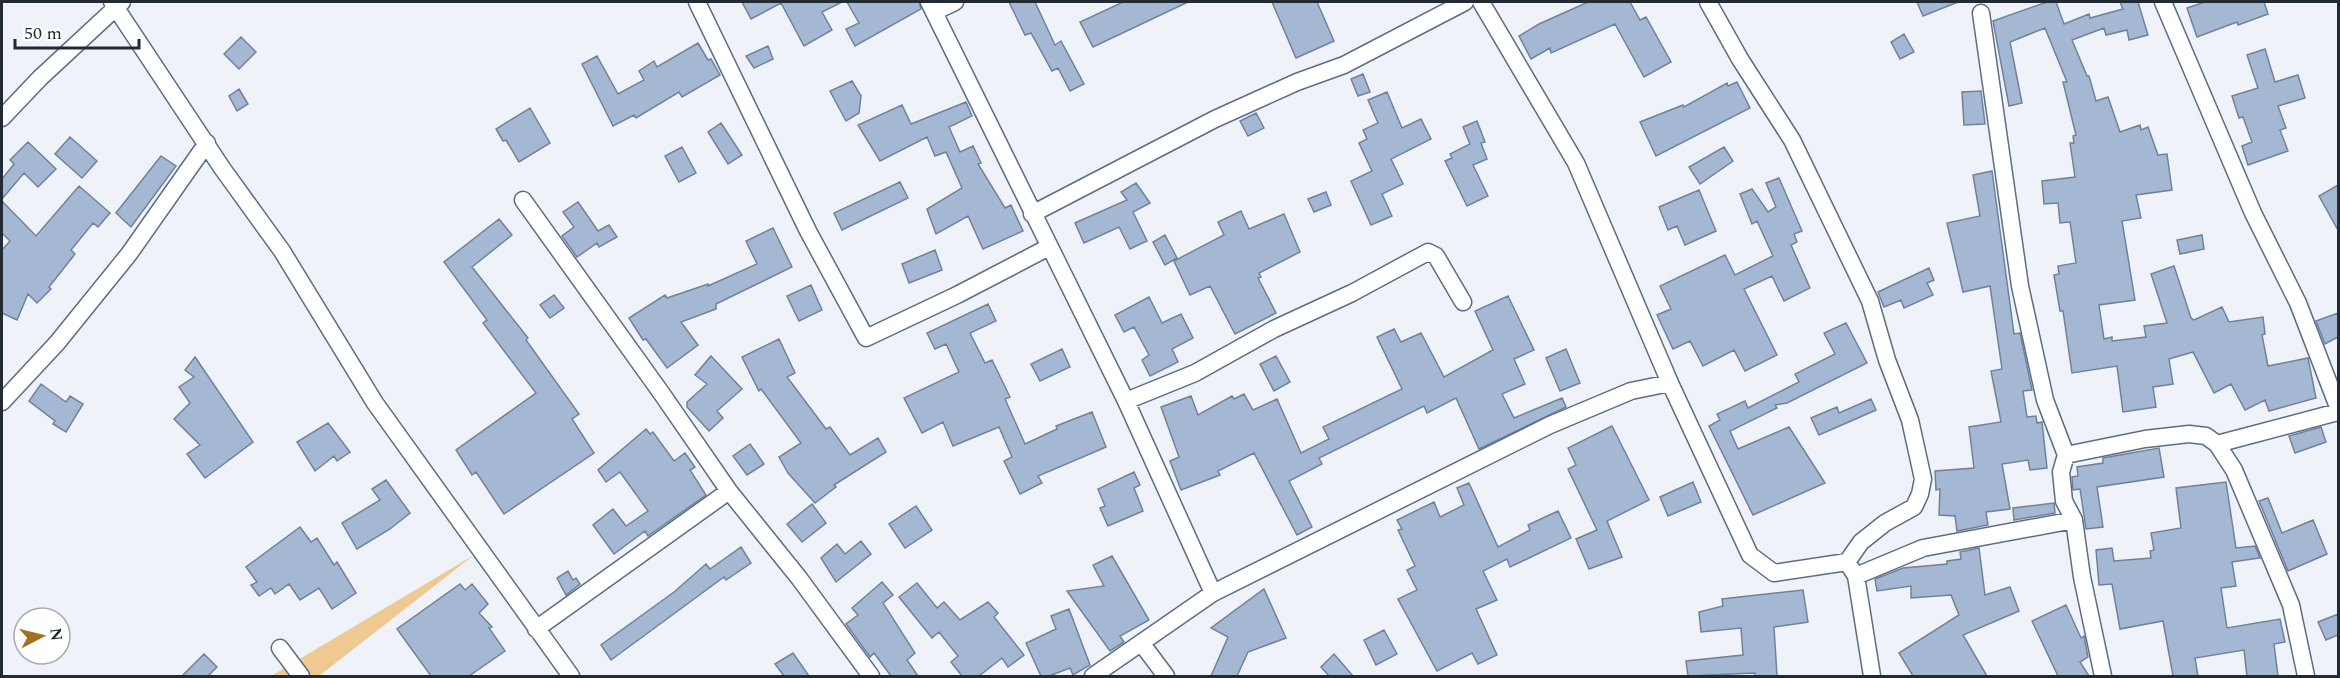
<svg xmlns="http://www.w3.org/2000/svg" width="2340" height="678" viewBox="0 0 2340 678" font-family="Spectral,serif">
<rect width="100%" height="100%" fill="#eff3f9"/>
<path fill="#eec992" d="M474,555L319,676H271Z"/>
<path fill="#a5b8d3" stroke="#70829b" stroke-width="1.5" d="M742,2H842L822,12L832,30L804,46L781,3L751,19Z
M847,2H919L921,9L855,46L846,29L859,23Z
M1009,2H1035L1055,45L1061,41L1084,84L1070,91L1058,68L1052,71L1031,33L1025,35Z
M1123,2H1188L1093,47L1080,22Z
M1272,2H1317L1334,41L1296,58Z
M1588,2H1630L1640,20L1646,17L1671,62L1644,77L1615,24L1551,53L1550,48L1531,59L1519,36L1539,24Z
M1917,2H1958L1923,16Z
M2047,2H2056L2064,24L2089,14L2090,18L2123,9L2120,2H2138L2148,35L2129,40L2127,30L2106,35L2104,28L2072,40L2087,76H2089L2096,101L2108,97L2120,132L2140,125L2141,130L2148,127L2158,155L2167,154L2172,190L2136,195L2141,218L2122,221L2135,300L2099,305L2104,339L2112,337V341L2146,337L2144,326L2167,323L2151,274L2174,266L2191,318L2194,320L2222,307L2229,322L2263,317L2265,334L2262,335L2268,366L2308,358L2316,398L2269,411L2265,400L2245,410L2231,384L2214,393L2193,352L2169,359L2173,384L2153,387L2156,407L2123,412L2117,366L2072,373L2063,311H2060L2054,275L2059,274L2058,266L2076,263L2070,222L2060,223L2058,203L2044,204L2042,181L2075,177L2070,143H2074L2073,136L2076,135L2063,82H2067L2045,28L2010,42L2022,103L2009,106L1993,21Z
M2205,2H2264L2268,14L2238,25L2237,22L2197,37L2187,8Z
M1904,34L1914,52L1900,59L1891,42Z
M241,37L256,52L239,69L224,54Z
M698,43L708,60L711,59L720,75L682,97L679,92L636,118L634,115L613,126L582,64L597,56L618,94L644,80L639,71L654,61L657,67Z
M768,46L773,59L754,68L746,56Z
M2265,49L2275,82L2298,75L2305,98L2278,106L2286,128L2280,130L2288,151L2248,165L2242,146L2252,142L2243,117L2239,118L2232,96L2258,88L2247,55Z
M1363,74L1370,92L1358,96L1351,79Z
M852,81L861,96L859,113L846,121L830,91Z
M1737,82L1750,108L1656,156L1640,122L1683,105L1684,107L1727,83L1728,86Z
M239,89L248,104L237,111L229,96Z
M1981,91L1985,124L1964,125L1962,92Z
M1387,92L1402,128L1421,119L1431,139L1391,159L1403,184L1382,194L1392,216L1371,225L1351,181L1372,171L1359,143L1367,139L1363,130L1378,123L1368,100Z
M966,102L972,116L949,127L960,152L973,146L981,163L978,164L1005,208L1011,205L1023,231L983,249L968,216L936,234L927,209L962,188L946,152L935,156L927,137L880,161L858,125L902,105L911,124Z
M530,108L550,143L519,162L506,140L503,141L496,129Z
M1256,113L1264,128L1248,136L1240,121Z
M1477,121L1485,142L1481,143L1487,159L1473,165L1488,196L1467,206L1445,161L1452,158L1450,154L1470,144L1463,127Z
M721,123L742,155L728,164L708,132Z
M70,137L97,161L82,178L55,154Z
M28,142L56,169L38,187L24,173L2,199V179L14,164L10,160Z
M682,147L696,173L679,182L665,156Z
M1724,147L1733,161L1700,184L1689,167Z
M161,156L176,166L131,227L116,213Z
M1992,171L2014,334L2020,333L2032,390L2023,391L2027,417L2036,416L2037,423L2042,422L2047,468L2030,470L2028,460L2002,464L2010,509L1986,512L1988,525L1957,531L1955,516L1939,515L1940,489L1936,490L1935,471L1974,468L1969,427L2001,422L1991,371L2002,369L1990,286L1963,292L1947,223L1980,216L1973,175Z
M1779,178L1802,231L1794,234L1797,242L1791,245L1810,288L1784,301L1772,276L1744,289L1777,355L1745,371L1734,350L1703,366L1690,341L1673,349L1657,315L1671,309L1660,286L1725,255L1735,275L1773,256L1757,221L1752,224L1740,194L1752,189L1768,212L1776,207L1766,183Z
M900,182L908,198L842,230L834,213Z
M1136,183L1150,203L1133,212L1147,241L1130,249L1119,227L1084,243L1075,223L1127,200L1121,192Z
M2338,185V230L2319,196Z
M79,186L110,213L98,227L93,223L71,250L75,254L49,287L51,289L37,303L28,294L17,320L2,313V250L10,241L2,233V201L36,236Z
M1699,190L1716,231L1685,245L1677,226L1668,230L1659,207Z
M1326,192L1331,205L1314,212L1308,199Z
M578,202L598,231L609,225L617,237L599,247L597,243L577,257L562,236L574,227L563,212Z
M1241,211L1249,229L1284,214L1300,252L1259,273L1261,277L1258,278L1276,313L1235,334L1210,286L1190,295L1174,261L1224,235L1218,222Z
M499,219L512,235L472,267L528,338L526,340L579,414L572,419L594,453L504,514L476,472L472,475L456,450L536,393L483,323L487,320L444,262Z
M773,228L792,267L716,304V309L681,322L698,345L667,368L646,339L643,340L629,318L665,295L667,298L708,284V286L757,264L746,241Z
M1165,235L1177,258L1165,265L1153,242Z
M2202,235L2204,249L2180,254L2177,240Z
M935,250L942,270L909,283L902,264Z
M1929,268L1934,280L1927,283L1933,295L1904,308L1901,300L1884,307L1878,292Z
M811,285L822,310L799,321L787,296Z
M554,295L564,308L550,318L540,305Z
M1508,296L1534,350L1514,359L1525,384L1502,394L1514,418L1562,398L1566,407L1479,449L1456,398L1427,413L1424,406L1319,458L1322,464L1289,481L1312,527L1297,535L1254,453L1218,471L1220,475L1181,490L1170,461L1179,457L1161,407L1191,396L1198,415L1232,396L1234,399L1244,394L1253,410L1277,399L1301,453L1329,439L1323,427L1402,389L1377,337L1394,329L1401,342L1421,333L1444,377L1493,350L1475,311Z
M1149,297L1162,323L1181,314L1193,338L1172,349L1178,362L1150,376L1142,360L1149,355L1134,327L1124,332L1115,315Z
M988,304L996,321L970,333L985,363L992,360L1010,397L1005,399L1025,444L1057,429L1056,426L1092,412L1106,447L1038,476L1042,483L1020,494L1004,461L1012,457L999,427L953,446L943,422L922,433L904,398L959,372L946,344L935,349L927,333Z
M2338,313V337L2325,344L2316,321Z
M1846,323L1867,363L1787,403L1775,405L1777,408L1730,431L1738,449L1789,427L1825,483L1753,515L1709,426L1720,420L1717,414L1745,401L1748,408L1799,382L1795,374L1835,354L1824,333Z
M779,339L795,373L787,377L826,429L830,427L850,455L878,438L886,452L834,485L836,487L815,503L788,473L779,457L801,443L761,389L759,391L742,357Z
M1062,349L1070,367L1040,381L1031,364Z
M1566,349L1580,383L1560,391L1546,358Z
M711,356L742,389L717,411L723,418L709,431L687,407V402L707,384L695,375Z
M1276,356L1290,382L1274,391L1260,364Z
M195,357L253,442L205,478L187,454L200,445L174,419L190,403L179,387L194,377L185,370Z
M41,384L66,402L70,396L83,404L66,432L53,424L55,421L29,401Z
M1871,399L1876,410L1819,435L1811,418L1837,407L1839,413Z
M328,423L350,452L337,461L334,456L315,471L297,442Z
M1612,426L1649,500L1607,521L1622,557L1589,569L1576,539L1597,530L1568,469L1576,465L1568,448Z
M2321,427L2326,442L2295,453L2289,436Z
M646,429L650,434L653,432L674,461L685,453L695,467L690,470L706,495L648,536L645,531L614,554L593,525L613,509L626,526L648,511L620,472L606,482L598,470Z
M750,444L764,464L747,475L733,456Z
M2159,448L2164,477L2097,487L2103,527L2086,529L2080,489L2073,490L2072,477L2078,476L2077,467L2103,463V458Z
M1134,472L1140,485L1134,488L1143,511L1108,526L1100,508L1105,506L1098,489Z
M386,480L410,513L390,529L357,549L342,523L380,500L372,489Z
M1693,482L1701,502L1668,516L1660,497Z
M2226,482L2236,548L2255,546L2260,558L2232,562L2236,586L2221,588L2227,628L2280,619L2285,642L2274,644L2278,676H2247L2244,650L2195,658L2198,676H2173L2163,621L2120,629L2112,584L2099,585L2096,550L2112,548L2114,561L2151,558L2150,551L2154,550L2151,533L2181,528L2176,488Z
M1469,483L1498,547L1530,530L1528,525L1558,511L1571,538L1510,567L1507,559L1483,571L1497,600L1476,609L1497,655L1478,664L1472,653L1437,671L1398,599L1417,590L1407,570L1415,566L1398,530L1402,529L1397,520L1434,502L1440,517L1464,505L1457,488Z
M2268,498L2282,533L2313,520L2327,554L2288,571L2259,501Z
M2054,503L2055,513L2014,520L2013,508Z
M812,504L826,523L802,542L787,524Z
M916,506L932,530L905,548L889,524Z
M300,527L311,542L317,538L334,565L337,562L356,593L332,609L319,588L300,600L289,584L275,594L271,588L259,596L251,585L257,582L246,567Z
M861,541L871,554L836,582L821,558L837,544L845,554Z
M741,547L751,563L726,580L724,577L611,660L601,645L674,592L706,564L710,569Z
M1979,548L1985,595L2010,587L2019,611L1963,635L1987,676H1913L1899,653L1959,615L1951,595L1911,598V586L1877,591L1875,579L1903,568L1947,564V561L1961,559L1960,552Z
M1112,556L1149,620L1120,636L1124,642L1110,651L1067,591L1104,586L1093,565Z
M568,571L573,580L576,578L580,584L566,595L557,578Z
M882,582L893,595L883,603L915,653L907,660L918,676H891L874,653L870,657L846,624L858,615L852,608Z
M917,583L937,608L944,602L960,620L988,602L998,613L994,617L1024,655L1008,667L1002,658L979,676H962L951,662L958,656L939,632L932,638L899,597Z
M460,584L465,590L472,584L488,604L479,613L492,627L489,628L505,651L469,676H431L397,629Z
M1264,589L1286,638L1248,652L1237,676H1211L1228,637L1211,628Z
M1803,590L1808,622L1774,627L1777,676H1755V673L1688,676L1686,661L1743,655L1741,628L1701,632L1699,612L1723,606L1722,599Z
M2066,605L2081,638L2084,636L2088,657L2080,662L2089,676H2058L2032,621Z
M1069,609L1090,665L1073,675L1070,668L1049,676H1041L1026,643L1056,629L1051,616Z
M2338,614V635L2326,640L2318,622Z
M1384,630L1397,654L1376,665L1364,640Z
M793,653L809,676H784L775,664Z
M204,654L217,667L208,676H182Z
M1334,654L1353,676H1329L1321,667Z"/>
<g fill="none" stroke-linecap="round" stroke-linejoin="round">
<defs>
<path id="minor" d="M112,2L222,168L282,251L375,403L571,676
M697,2L808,231L866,338L957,295L1049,247
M929,2L1126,401L1213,593
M1481,2L1576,163L1670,383L1750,555L1774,573L1847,562
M1708,2L1740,59L1792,140L1870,301L1887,360L1910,420L1923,479L1920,494L1914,507L1885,523L1861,542L1847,562L1856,576L1872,676
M2163,2L2253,213L2298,303L2338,407
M934,12L955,2
M1981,13L2020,286L2045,400L2066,455L2061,472L2064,501L2074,520L2082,577L2103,676
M2,118L40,78L122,2
M523,200L662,394L729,491L799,578L871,676
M1032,214L1215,119L1297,82L1344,65L1465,2
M1126,401L1195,373L1274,329L1352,293L1428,252L1436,256L1463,302
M2,402L57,343L129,254L207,143
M2217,444L2338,412
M2066,455L2145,439L2189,434L2206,436L2217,444L2234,470L2291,605L2306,676
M1856,576L1923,548L2074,520
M536,629L729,491
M1142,644L1166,676
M280,648L301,676
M1093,676L1213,593L1550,425L1631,391L1670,383"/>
</defs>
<use href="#minor" stroke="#5b6d85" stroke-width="19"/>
<use href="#minor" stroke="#fff" stroke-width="16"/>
</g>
<rect width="2340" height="678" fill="none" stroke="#222a34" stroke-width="6"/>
<g transform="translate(42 636) rotate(83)"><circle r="28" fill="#ffffff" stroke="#a7aaae" stroke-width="1.5"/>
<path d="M0-4.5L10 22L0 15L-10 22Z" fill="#a07224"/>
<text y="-9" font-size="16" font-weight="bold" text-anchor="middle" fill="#222a34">N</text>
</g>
<path d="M15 39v9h124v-9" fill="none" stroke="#222a34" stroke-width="3"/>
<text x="24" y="39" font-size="18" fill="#222a34" stroke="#ffffff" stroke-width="4.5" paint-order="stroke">50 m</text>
</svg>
